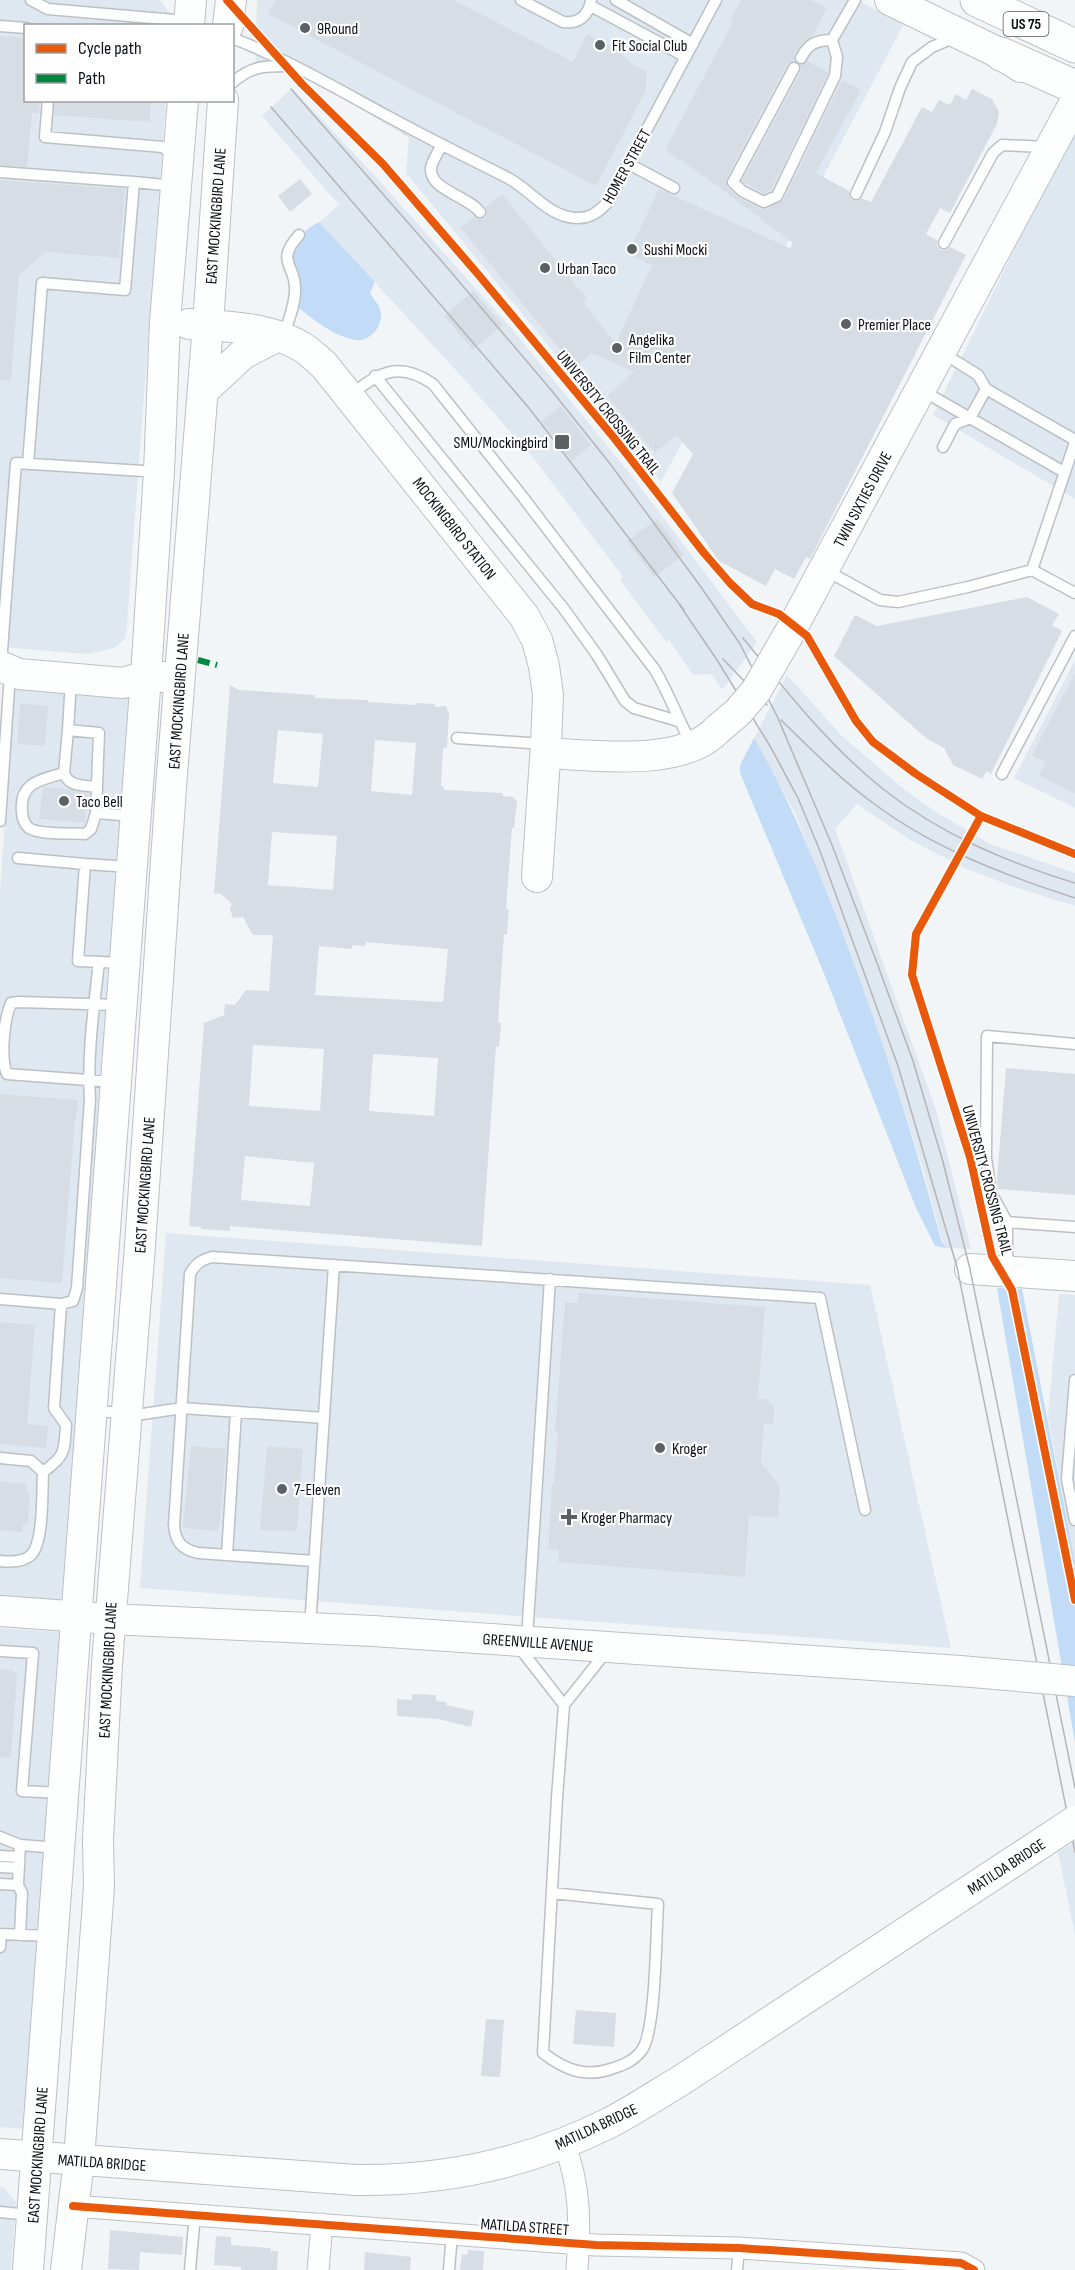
<svg xmlns="http://www.w3.org/2000/svg" width="1075" height="2270" viewBox="0 0 1075 2270" font-family="'Sofia Sans Condensed',sans-serif">
<rect width="100%" height="100%" fill="#f2f5f8"/>
<path fill="#dfe7f1" d="M0,0H160L172,16V25L26,26V100L166,101L126,638L114,648L88,654L0,647Z
M257,0H857L904,24L661,482L406,173L409,138L311,79L282,69L255,70Z
M292,88L375,176L512,329L635,480L757,642L722,690L712,674L693,675L669,640L666,642L620,580L623,577L535,460L464,379L319,222L339,205L262,116Z
M1075,126V499L933,415Z
M1075,660V808L1014,778Z
M787,675L842,736L900,786L931,809L990,844L1075,873V906L1014,887L965,868L912,841L857,804L835,829L936,1110L971,1249L946,1248L942,1240L923,1169L901,1100L845,942L795,813L754,738Z
M14,687L129,695L66,1607L0,1602V892Z
M166,1233L870,1285L951,1648L140,1588Z
M1059,1294L1075,1295V1560L1048,1417Z
M0,1628L62,1632L26,2129L0,2127Z
M1075,1842V1935L1058,1852Z
M0,2187H3L16,2202L11,2270H0Z"/>
<path fill="#c2dcf8" d="M319,222L375,282L370,293C373,298 378,303 380,309C385,324 371,342 355,340C334,336 313,320 298,307C294,271 281,241 319,222Z
M754,738C787,794 810,851 834,911C876,1019 912,1129 941,1240L946,1248L935,1246L916,1208L825,976L740,773V765Z
M997,1288L1022,1289L1075,1561V1743Z"/>
<path fill="#d6dde5" fill-rule="evenodd" d="M275,0H454L573,62L587,34L617,49L631,64L647,72L645,92L596,186L268,14Z
M741,0H811L827,8L812,36L801,44L794,54V61L787,64L726,179L727,187L737,197L761,209H767L784,199L842,80L861,90L816,173L849,191L850,198L853,201H857L862,198L871,202L922,107L932,112L939,100L950,105L956,94L966,100L972,89L992,99L999,112L997,124L950,213L940,208L926,234L937,240V246L941,250H947L950,247L966,255L810,559L806,557L794,579L775,569L766,586L719,561L672,493L693,454L676,435L655,453L607,396L634,372L592,353L575,368L461,228L474,217L479,219L485,218L487,213L486,207L502,194L587,299L583,303L616,343L652,265L628,254L659,189L790,248L793,243L704,176L665,150L733,22L730,20Z
M0,36L26,38V100H40L39,114L32,113L27,167L0,165Z
M808,61L828,72V74L771,190L764,194L742,181L801,72V65Z
M55,100H151L150,122L54,115Z
M300,179L312,194L290,212L278,196Z
M0,180L125,189L119,258L45,252L19,275L11,381L0,380Z
M473,291L503,325L473,350L444,316Z
M561,406L591,445L572,461L541,421Z
M657,519L684,555L654,577L627,541Z
M1027,597L1059,614L1052,625L1062,631L991,774L987,771L982,779L953,765L944,748L926,738L834,656L855,615L877,626Z
M1075,673V794L1039,775L1046,762L1032,755Z
M230,685L239,690L315,695V698L368,700V702L416,705L417,703L435,704V707L446,706L449,713L447,748H443L441,786L444,787V790L502,793L503,796L513,797L517,801L514,828H512L506,909H509L507,934H504L498,1022L501,1023L499,1047L496,1046L482,1246L230,1226V1231L201,1229V1227L189,1226L204,1023L224,1015L225,1004L235,1005L246,990L269,991L273,935H253L243,917L233,918L230,909L232,904L221,894L214,893ZM278,730L323,734L318,787L273,783ZM375,740L416,743L412,795L371,791ZM272,832L337,836L333,890L268,885ZM366,942L448,949L443,1002L315,995L319,946L352,949V945L365,946ZM253,1045L324,1049L320,1111L249,1106ZM373,1054L438,1058L434,1116L369,1111ZM245,1156L314,1163L310,1206L241,1200Z
M20,703L48,706L45,746L17,744Z
M43,787L68,789L88,794L85,823L39,819Z
M1006,1068L1075,1074V1195L998,1189L997,1179Z
M0,1094L78,1100L76,1120H75L62,1283L0,1278Z
M578,1293L765,1307L758,1398L767,1399L774,1408L773,1424L764,1423L761,1463L780,1486L778,1518L749,1516L745,1577L558,1562L559,1550L548,1549L552,1484H554L558,1432H555L565,1302L578,1303Z
M0,1322L35,1325L27,1424L48,1426L46,1448L0,1444Z
M191,1446L226,1449L219,1531L183,1528Z
M267,1446L303,1449L297,1531L260,1530Z
M0,1481L27,1484L26,1492L30,1493L28,1524H23L22,1532L0,1530Z
M0,1669L12,1670L17,1676L11,1758L0,1757Z
M412,1694L436,1695V1701L447,1702L446,1705L474,1711L471,1727L438,1719L397,1716V1699L412,1700Z
M576,2010L616,2013L614,2047L573,2044Z
M486,2019L504,2020L500,2077L481,2076Z
M110,2230L183,2237L182,2255L140,2252L139,2270L108,2269Z
M216,2236L231,2237V2245L271,2248L270,2251H278L277,2270H241V2267L214,2265Z
M468,2250L484,2251L483,2270H460L462,2254L467,2255Z
M365,2252L411,2257L410,2270H364Z"/>
<g fill="none" stroke-linecap="round" stroke-linejoin="round">
<defs>
<path id="lane" d="M31,0L48,9L175,20L186,24
M521,0L563,22C578,24 589,16 591,0
M616,0L693,44
M591,6L686,57
M0,26L26,28
M232,38C287,59 339,90 391,118C429,139 469,158 508,178C529,189 546,213 569,217C586,221 597,214 608,202L716,0
M801,58C808,44 816,40 832,40
M794,68L733,182L742,191L764,202L777,196L835,76L837,57L832,40L855,0
M232,83C252,65 266,66 291,66
M48,100L45,137L163,147L175,157
M441,146C438,153 432,161 431,168C429,190 468,196 480,212
M629,164L674,188
M0,172L134,182L125,290L42,283L28,464
M134,182L175,186
M856,194L885,132L900,88L912,62L932,47L956,37
M944,243L993,153L1002,145L1047,147
M284,335C288,321 296,303 295,288C295,264 275,262 299,235
M941,352L978,375L986,389L1075,440
M375,376L564,609L597,655L625,701L634,708L678,721
M923,391L1064,472
M349,396C379,373 398,360 433,384L519,492L655,670C670,695 678,720 692,745
M943,447L955,424L970,418L986,389
M825,570L880,600L898,602L968,587L1032,570L1075,442
M1032,570L1075,593
M0,622L4,623L16,463L159,472
M4,623L2,651L4,664
M71,680L68,730L99,733L96,813L134,816
M68,730L64,773C69,787 83,785 96,787
M457,738L543,744
M64,773C41,780 19,782 22,812C22,818 25,825 29,828C39,835 73,833 85,834L91,829L96,813
M1002,774L1075,636
M0,821L10,673
M18,858L85,864
M123,963L78,961L85,864L131,867
M115,1082L7,1074C0,1058 4,1020 11,1003L19,1002L120,1005
M1007,1222L1075,1227
M1015,1268L1007,1257V1222L991,1193L986,1158L987,1036L1075,1044
M0,1299L61,1304
M1075,1380L1067,1479L1075,1520
M94,1411L143,1414L182,1408L324,1418
M0,1458L31,1461L43,1472
M227,1555L236,1412
M0,1561C9,1562 24,1562 31,1555C44,1542 42,1491 43,1472C66,1455 64,1452 66,1425L54,1408L61,1304L73,1301L77,1288L90,1099C87,1054 94,1007 99,962
M314,1561L198,1553C182,1549 176,1543 174,1526L190,1274C195,1264 201,1260 212,1257L820,1298L865,1510
M310,1627L334,1265
M527,1638L550,1279
M518,1646L564,1705
M0,1651L33,1653L22,1791L61,1793
M0,1837L20,1845
M0,1856L19,1857
M0,1867L19,1868
M0,1884L18,1885L20,1845L58,1848
M18,1885L22,1893L20,1935
M552,1893L658,1904C656,1933 656,2030 642,2050C634,2061 623,2065 611,2069C584,2078 564,2069 543,2053L557,1798L564,1705L606,1652
M0,1934L51,1936
M0,1947L1,1934
M0,2212L29,2215
M190,2270L195,2214
M449,2270L452,2234
M737,2270L739,2248"/>
<path id="street" d="M564,2144C581,2186 580,2225 577,2270
M73,2206L596,2245L739,2248L961,2263L974,2270
M318,2270L322,2224"/>
<path id="secondary" d="M890,0L1001,54L1021,67
M189,26L191,0
M228,26L231,0
M189,324C225,326 270,327 302,347C310,352 317,359 324,365L524,616L537,640L544,666L548,695L546,744L537,877
M203,391L243,354L276,337
M790,632L1075,102
M0,666L19,674L123,683L146,676L165,677
M546,753C593,755 683,768 718,729
M970,1269L1075,1276
M0,1611L110,1619L373,1631L960,1671
M0,2154L356,2180C444,2181 529,2163 609,2123C633,2111 656,2095 680,2081
M28,2270L146,676L159,472L165,322L183,100
M66,2270L79,2160L99,1887L98,1841L107,1664L140,1246L171,787L208,325L223,100"/>
<path id="highway" d="M977,0L1075,46
M1001,54L1075,87"/>
</defs>
<use href="#lane" stroke="#bcc0c5" stroke-width="13"/>
<use href="#street" stroke="#bcc0c5" stroke-width="23"/>
<use href="#secondary" stroke="#bcc0c5" stroke-width="32"/>
<use href="#highway" stroke="#bcc0c5" stroke-width="35"/>
<use href="#lane" stroke="#fdfefe" stroke-width="10"/>
<use href="#street" stroke="#fdfefe" stroke-width="21"/>
<use href="#secondary" stroke="#fdfefe" stroke-width="30"/>
<use href="#highway" stroke="#fdfefe" stroke-width="33"/>
<path stroke="#b4b4b6" stroke-width="1.5" d="M291,89L445,265L552,391L611,465L701,587L740,644L777,716L832,845L877,963L913,1061L943,1162L970,1269L1075,1788
M271,107L529,408L684,610
M679,604L717,660L770,746L798,798L820,851L898,1066L957,1267L1075,1852
M743,638C786,691 829,746 883,789C940,834 1006,862 1075,883
M723,659L767,705
M781,720C811,749 840,779 873,803C933,848 1004,875 1075,898"/>
<defs>
<path id="secondary-bridge" d="M718,729L738,712L756,691L790,632
M960,1671L1075,1681
M680,2081L1075,1821"/>
</defs>
<use href="#secondary-bridge" stroke="#bcc0c5" stroke-width="32" stroke-linecap="butt"/>
<use href="#secondary-bridge" stroke="#fdfefe" stroke-width="30"/>
<path stroke="#00873e" stroke-width="6" stroke-dasharray="12 6" stroke-linecap="butt" d="M198,660L217,665"/>
<defs>
<path id="cycleway" d="M227,0L302,84L383,164L477,273L615,439L704,553L730,583L752,604L779,614L807,636L856,721L873,742L916,774L981,816L1075,854
M981,816L916,934L912,975L970,1157L992,1256L1012,1290L1075,1600
M73,2206L596,2245L739,2248L961,2263L974,2270"/>
</defs>
<use href="#cycleway" stroke="#fff" stroke-width="11"/>
<use href="#cycleway" stroke="#e8590c" stroke-width="8"/>
</g>
<g fill="#5b6064" stroke="#fff" stroke-width="2">
<circle cx="305" cy="28" r="6"/>
<circle cx="600" cy="45" r="6"/>
<circle cx="632" cy="249" r="6"/>
<circle cx="545" cy="268" r="6"/>
<circle cx="846" cy="324" r="6"/>
<circle cx="617" cy="348" r="6"/>
<rect x="554" y="434" width="16" height="16" rx="3"/>
<circle cx="64" cy="801" r="6"/>
<circle cx="660" cy="1448" r="6"/>
<circle cx="282" cy="1489" r="6"/>
<path d="M566 1508h6v6h6v6h-6v6h-6v-6h-6v-6h6z"/>
</g>
<g text-anchor="middle" stroke-width="4.5" stroke-linejoin="round" paint-order="stroke">
<rect fill="#fff" stroke="#54575b" stroke-width="1.5" x="1003.5" y="12" width="45" height="24" rx="4.5"/>
<g font-size="15" font-weight="bold" fill="#0a0f15">
<text x="1026" y="29">US 75</text>
</g>
<g font-size="16" fill="#0a0f15" stroke="#fff" text-anchor="start">
<text x="317" y="34">9Round</text>
<text x="612" y="51">Fit Social Club</text>
<text x="644" y="255">Sushi Mocki</text>
<text x="557" y="274">Urban Taco</text>
<text x="858" y="330">Premier Place</text>
<text x="629" y="345">Angelika<tspan x="629" dy="18">Film Center</tspan></text>
<text x="548" y="448" text-anchor="end">SMU/Mockingbird</text>
<text x="76" y="807">Taco Bell</text>
<text x="672" y="1454">Kroger</text>
<text x="294" y="1495">7-Eleven</text>
<text x="581" y="1523">Kroger Pharmacy</text>
</g>
<g font-size="16" fill="#0a0f15" stroke="#fff">
<text transform="translate(626 166) rotate(-61)" y="6">HOMER STREET</text>
<text transform="translate(215 216) rotate(-86)" y="6">EAST MOCKINGBIRD LANE</text>
<text transform="translate(609 412) rotate(51)" y="6">UNIVERSITY CROSSING TRAIL</text>
<text transform="translate(862 499) rotate(-62)" y="6">TWIN SIXTIES DRIVE</text>
<text transform="translate(455 528) rotate(52)" y="6">MOCKINGBIRD STATION</text>
<text transform="translate(178 701) rotate(-86)" y="6">EAST MOCKINGBIRD LANE</text>
<text transform="translate(988 1180) rotate(75)" y="6">UNIVERSITY CROSSING TRAIL</text>
<text transform="translate(144 1185) rotate(-86)" y="6">EAST MOCKINGBIRD LANE</text>
<text transform="translate(538 1642) rotate(4)" y="6">GREENVILLE AVENUE</text>
<text transform="translate(107 1670) rotate(-87)" y="6">EAST MOCKINGBIRD LANE</text>
<text transform="translate(1006 1866) rotate(-33)" y="6">MATILDA BRIDGE</text>
<text transform="translate(596 2126) rotate(-25)" y="6">MATILDA BRIDGE</text>
<text transform="translate(37 2155) rotate(-86)" y="6">EAST MOCKINGBIRD LANE</text>
<text transform="translate(102 2162) rotate(4)" y="6">MATILDA BRIDGE</text>
<text transform="translate(525 2226) rotate(4)" y="6">MATILDA STREET</text>
</g>
</g>
<rect x="24" y="24" width="210" height="78" fill="#ffffff" stroke="#9d9fa1" stroke-width="1.5"/>
<rect x="36" y="44" width="30" height="9" fill="#e8590c" stroke="#9d9fa1" stroke-width="1.5"/>
<text x="78" y="54" font-size="18" fill="#0a0f15">Cycle path</text>
<rect x="36" y="74" width="30" height="9" fill="#00873e" stroke="#9d9fa1" stroke-width="1.5"/>
<text x="78" y="84" font-size="18" fill="#0a0f15">Path</text>
</svg>
